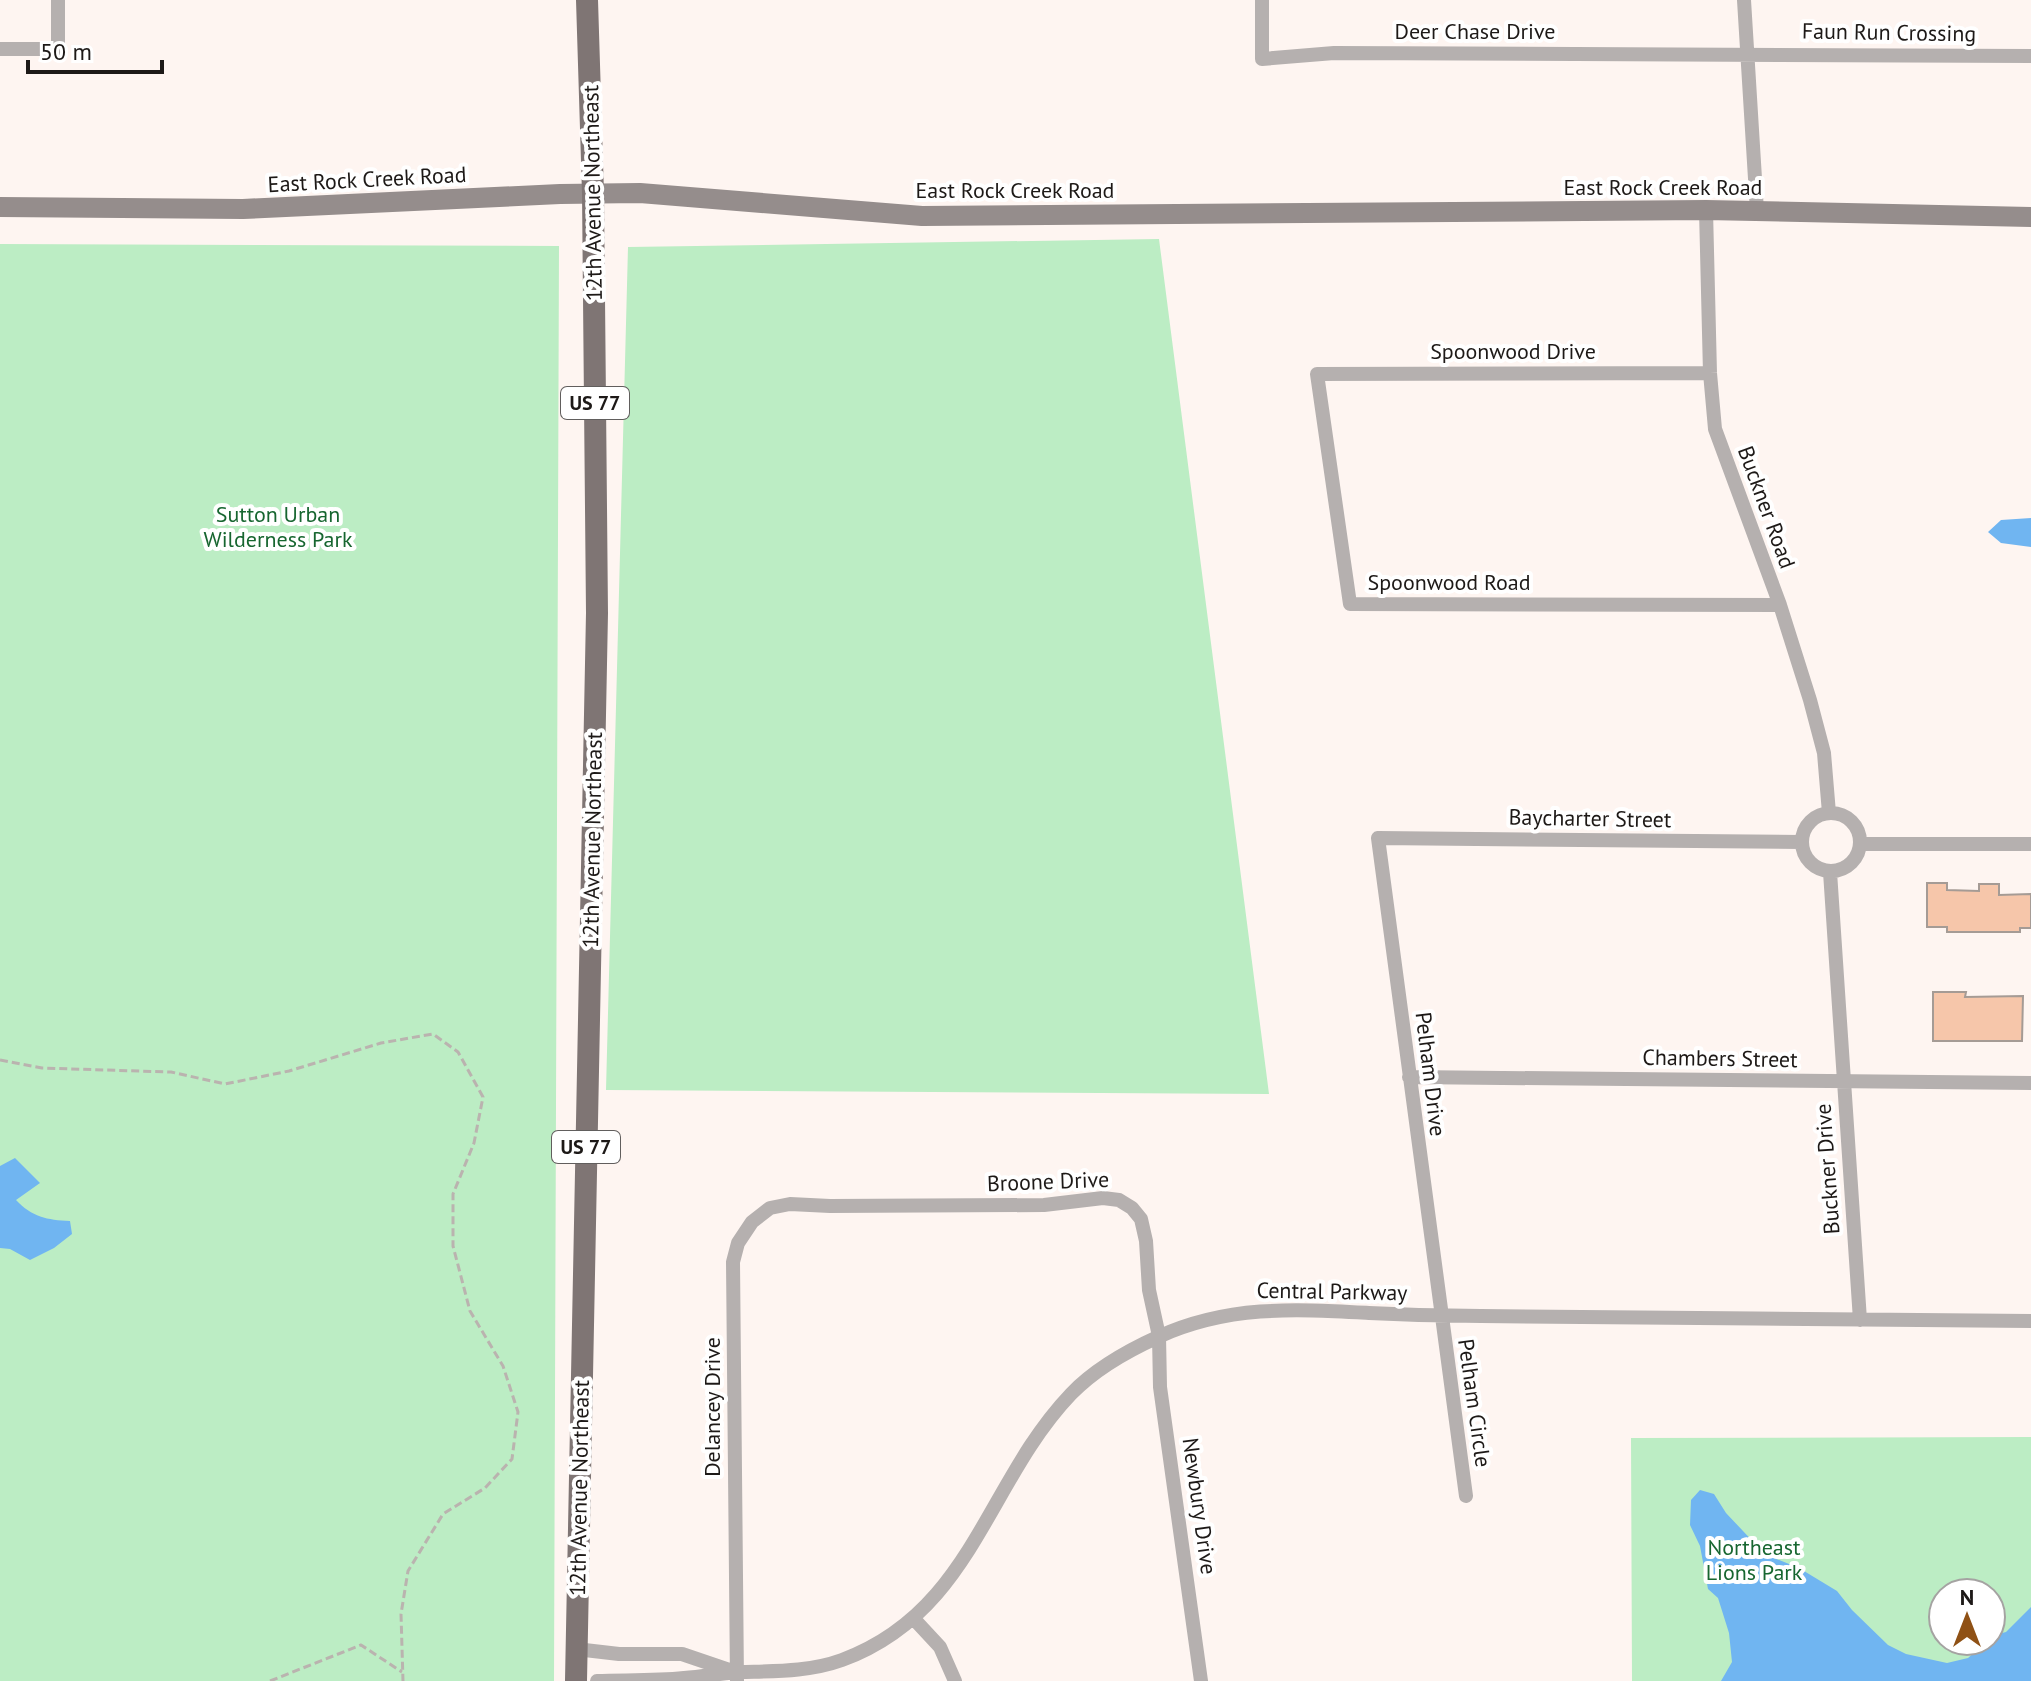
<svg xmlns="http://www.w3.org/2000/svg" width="2031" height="1681" viewBox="0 0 2031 1681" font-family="'PT Sans',sans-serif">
<rect width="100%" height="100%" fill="#fef5f1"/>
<path fill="#bcedc4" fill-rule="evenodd" d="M1159,239L1269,1094L606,1090L628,247Z
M0,244L559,246L554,1681H0Z
M2031,1437V1681H1632L1631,1438ZM1943,1593H1991V1641H1943Z"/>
<path fill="#70b5f1" d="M2031,518V547L2001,543L1988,532L2001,520Z
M15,1158L40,1183L16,1200C32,1217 47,1220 70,1221L72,1234L54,1248L30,1260L10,1249L0,1248V1166Z
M1700,1490L1714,1494L1726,1513L1760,1549L1769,1556L1799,1568L1837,1591L1852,1610L1888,1645L1906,1654L1947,1663L1968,1658L1987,1641H1991V1636L2006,1632L2031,1607V1681H1721L1732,1662L1729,1633L1718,1598L1708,1589L1700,1546L1690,1525L1691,1500Z"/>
<path fill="#f6c6aa" stroke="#a59b95" stroke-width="2" d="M1927,883H1947V890L1979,891V884H1999V895L2031,894V928H2020V932H1947V927H1927Z
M1933,992H1966L1965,997L2023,996L2022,1041H1933Z"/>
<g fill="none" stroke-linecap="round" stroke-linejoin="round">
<path stroke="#bab3af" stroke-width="3" stroke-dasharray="8 4" stroke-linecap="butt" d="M0,1060L42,1068L171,1072L225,1084L289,1071L381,1043L433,1034L458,1052L483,1097L474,1143L453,1194V1246L470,1311L503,1366L518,1412L512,1459L485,1488L443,1514L408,1571L401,1614L403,1681
M270,1681L361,1645L402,1672"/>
<path stroke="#b5b0af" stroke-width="14" d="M1262,0V59L1334,53L2031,56
M1744,0L1757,211
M0,49H58V0
M1706,210L1710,373L1715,429L1780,605L1810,700L1824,753L1829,813
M1710,373L1317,374L1350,604L1780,605
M1802 842a29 29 0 1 1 58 0a29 29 0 1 1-58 0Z
M1860,844H2031
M1830,872L1860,1320
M1409,1077L2031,1083
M1466,1496L1378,838L1801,842
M914,1619L940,1647L955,1681
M576,1649L619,1654H682L732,1671
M597,1681C626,1680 655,1681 684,1678C703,1677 721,1673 740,1672C774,1671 809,1672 842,1660C972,1612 986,1483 1071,1394C1095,1369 1127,1351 1158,1337C1228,1305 1294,1309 1369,1313C1406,1315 1443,1316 1481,1316C1664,1318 1848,1319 2031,1321
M737,1681L733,1262L738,1243L752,1222L770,1208L790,1204L830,1206L1044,1205L1103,1198L1119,1200L1132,1208L1141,1219L1146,1241L1149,1290L1159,1336L1160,1387L1201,1681"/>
<path stroke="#958d8c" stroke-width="20" d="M0,207L243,209L560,194L640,193L922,216L1706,210L2031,217"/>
<path stroke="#7f7574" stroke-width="22" d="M576,1681L597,613L593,193L587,0"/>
</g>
<g text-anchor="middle" stroke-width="8" stroke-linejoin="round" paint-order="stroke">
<g fill="#fff" stroke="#615e5d" stroke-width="2">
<rect x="561" y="387" width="68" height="32" rx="6"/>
<rect x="552" y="1131" width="68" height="32" rx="6"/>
</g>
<g font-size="20" font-weight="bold" fill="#1d1917">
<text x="595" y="410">US 77</text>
<text x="586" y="1154">US 77</text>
</g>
<g font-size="22" fill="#1d1917" stroke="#fff">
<text x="1475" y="39">Deer Chase Drive</text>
<text transform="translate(1889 32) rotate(1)" y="8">Faun Run Crossing</text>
<text transform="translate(367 179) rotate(-3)" y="8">East Rock Creek Road</text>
<text x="1663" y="195">East Rock Creek Road</text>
<text x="1015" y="198">East Rock Creek Road</text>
<text transform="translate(592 193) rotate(-91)" y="8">12th Avenue Northeast</text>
<text x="1513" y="359">Spoonwood Drive</text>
<text transform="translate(1767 507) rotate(70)" y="8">Buckner Road</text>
<text x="1449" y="590">Spoonwood Road</text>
<text transform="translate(1590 818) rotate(1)" y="8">Baycharter Street</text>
<text transform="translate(592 840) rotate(-89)" y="8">12th Avenue Northeast</text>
<text transform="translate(1720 1058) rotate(1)" y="8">Chambers Street</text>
<text transform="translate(1431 1074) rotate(83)" y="8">Pelham Drive</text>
<text transform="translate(1827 1169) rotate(-94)" y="8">Buckner Drive</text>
<text transform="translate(1048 1181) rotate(-2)" y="8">Broone Drive</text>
<text transform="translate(1332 1291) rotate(1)" y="8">Central Parkway</text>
<text transform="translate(1475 1403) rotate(82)" y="8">Pelham Circle</text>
<text transform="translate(712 1407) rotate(-90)" y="8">Delancey Drive</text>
<text transform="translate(579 1488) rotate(-89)" y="8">12th Avenue Northeast</text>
<text transform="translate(1200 1506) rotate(82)" y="8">Newbury Drive</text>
</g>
<g font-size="22" fill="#176630" stroke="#fff">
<text x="278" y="522">Sutton Urban<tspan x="278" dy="25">Wilderness Park</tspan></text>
<text x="1754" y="1555">Northeast<tspan x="1754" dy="25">Lions Park</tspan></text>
</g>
</g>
<g transform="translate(1967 1617)"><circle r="38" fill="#ffffff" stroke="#a5a3a2" stroke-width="2"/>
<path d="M0-6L14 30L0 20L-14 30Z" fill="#8f5115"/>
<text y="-12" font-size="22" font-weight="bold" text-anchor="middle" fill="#1d1917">N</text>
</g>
<path d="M28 60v12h134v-12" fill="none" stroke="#1d1917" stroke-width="4"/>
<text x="40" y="60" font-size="24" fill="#1d1917" stroke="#ffffff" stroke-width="6" paint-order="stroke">50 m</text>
</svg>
